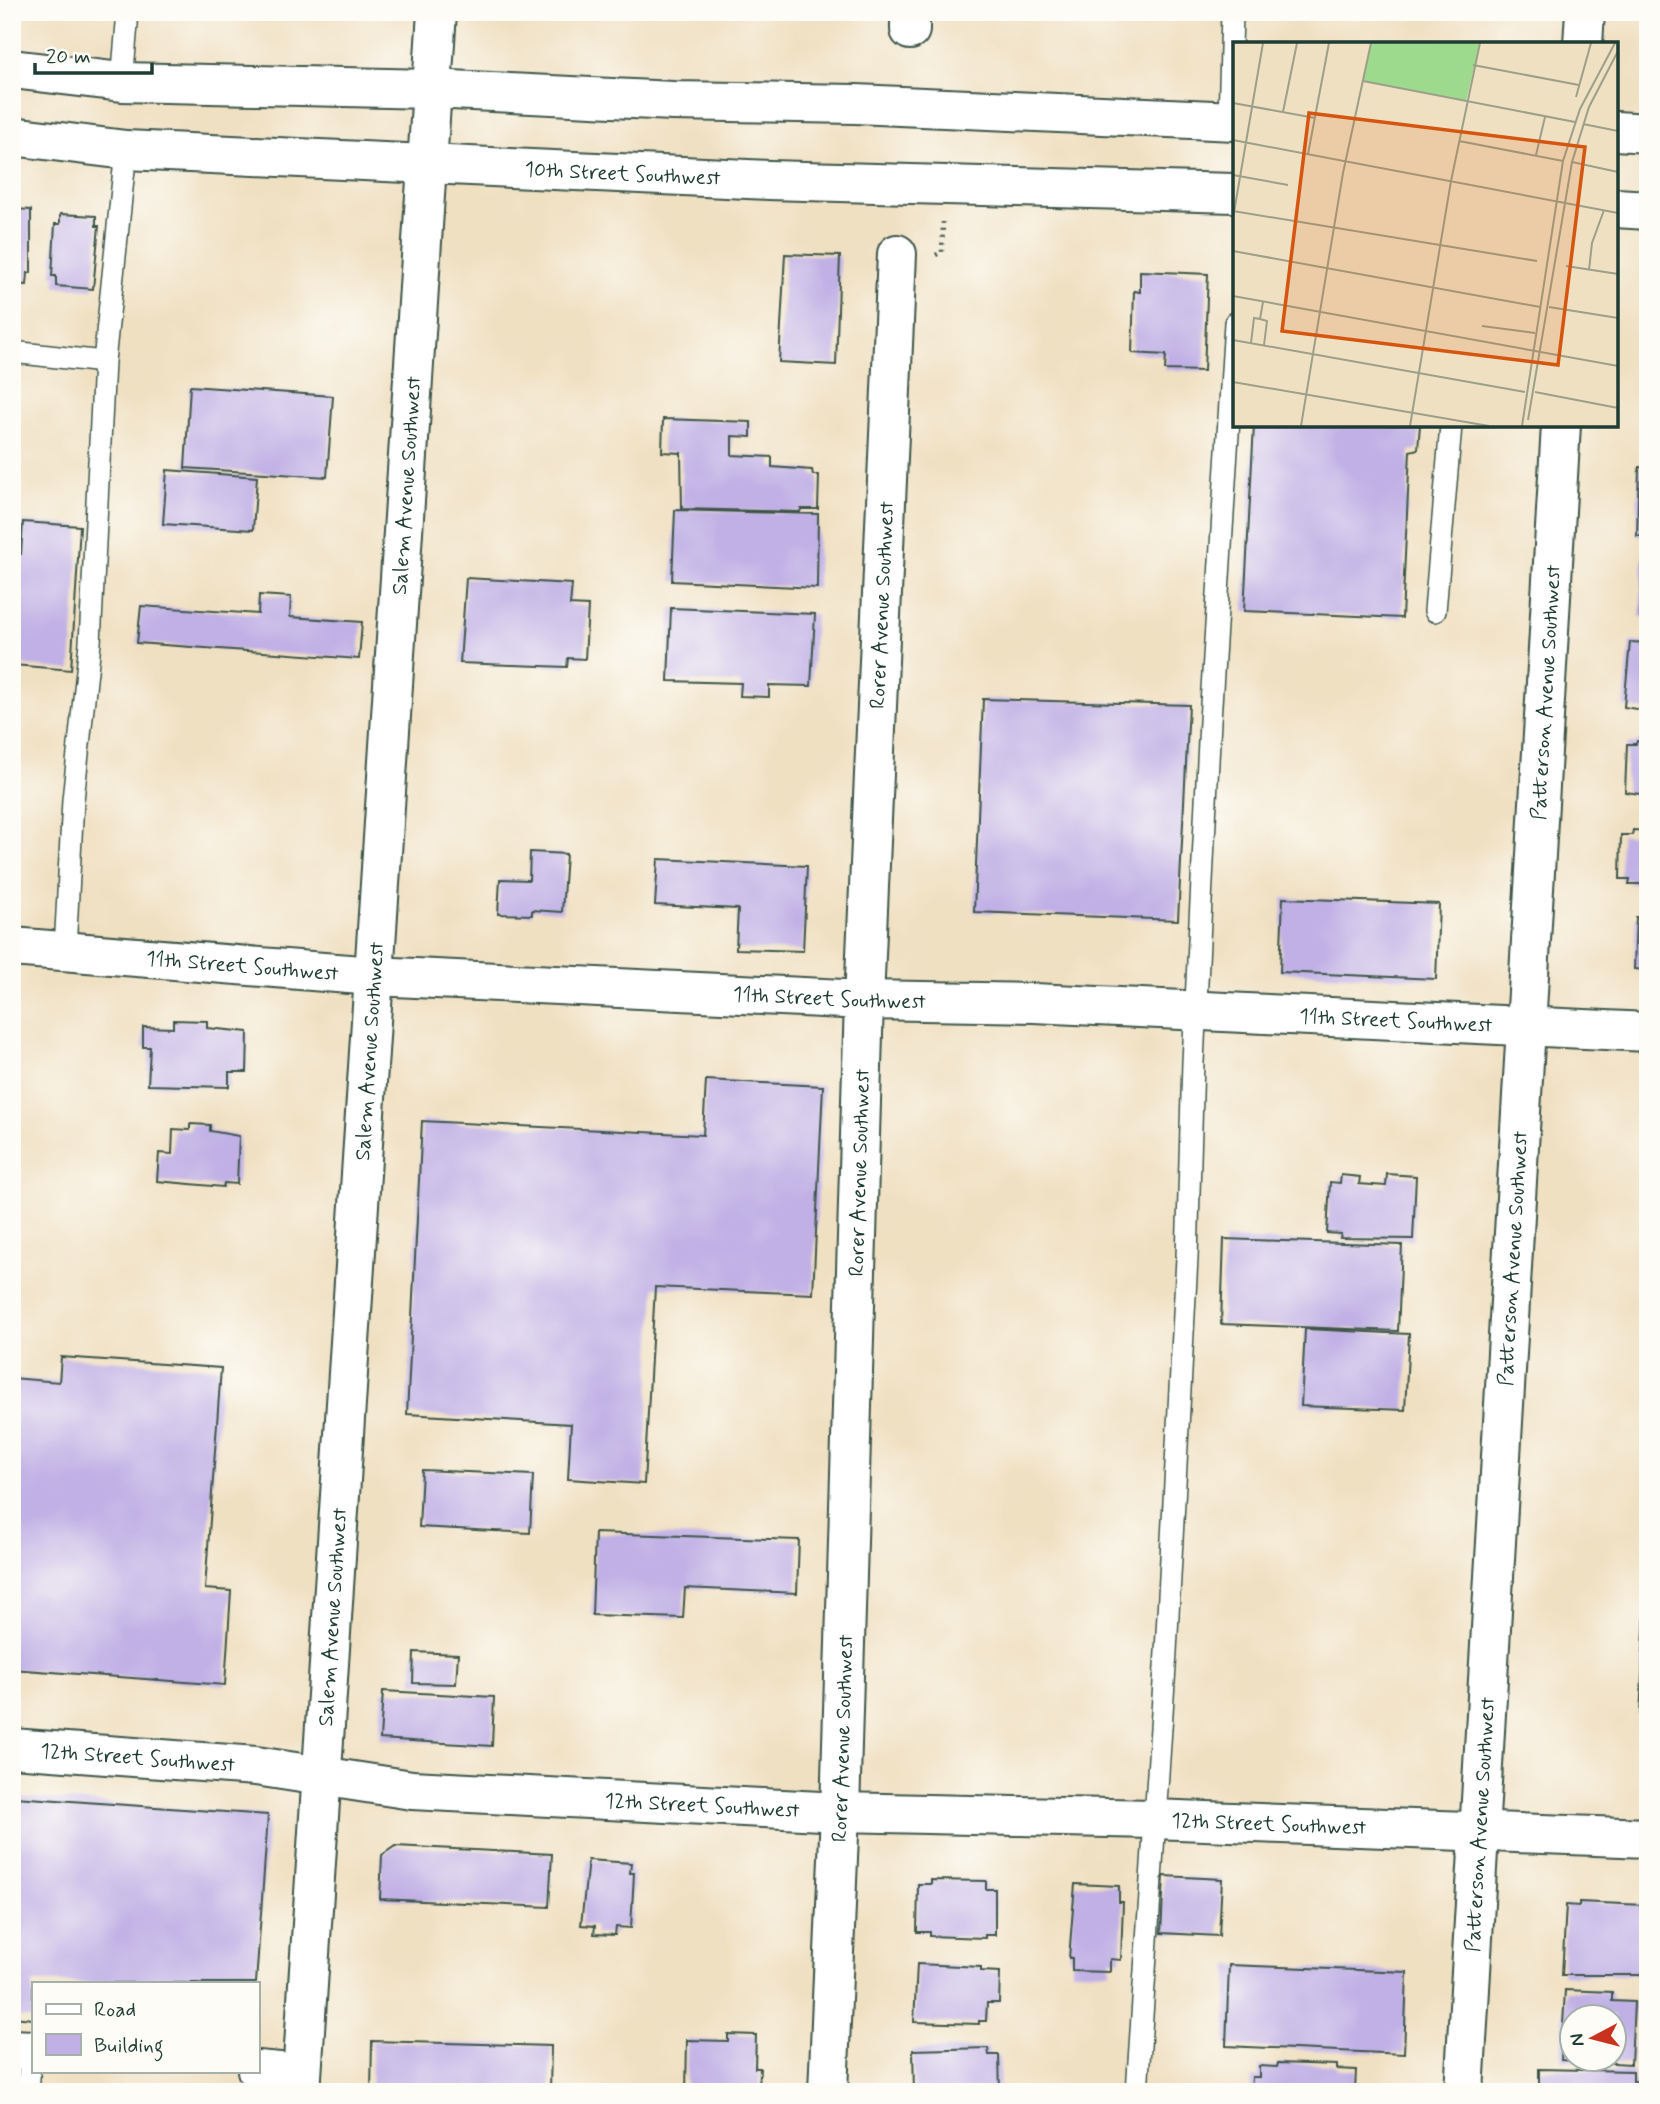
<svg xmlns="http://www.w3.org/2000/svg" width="1660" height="2104" viewBox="0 0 1660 2104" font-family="Mynerve,sans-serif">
<rect width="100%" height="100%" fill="#fdfcf7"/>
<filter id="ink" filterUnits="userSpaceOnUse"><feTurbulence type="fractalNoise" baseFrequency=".0143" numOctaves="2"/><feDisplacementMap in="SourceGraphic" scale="14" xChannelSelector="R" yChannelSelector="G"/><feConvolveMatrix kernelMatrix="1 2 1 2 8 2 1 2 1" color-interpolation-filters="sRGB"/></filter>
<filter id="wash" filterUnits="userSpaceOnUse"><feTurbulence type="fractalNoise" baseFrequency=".00686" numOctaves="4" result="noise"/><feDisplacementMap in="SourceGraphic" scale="28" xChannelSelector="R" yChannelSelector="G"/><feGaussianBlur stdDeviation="1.57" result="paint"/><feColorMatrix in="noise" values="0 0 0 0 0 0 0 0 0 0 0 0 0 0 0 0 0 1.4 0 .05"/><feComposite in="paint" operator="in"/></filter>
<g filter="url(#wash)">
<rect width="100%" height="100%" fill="#f0e0c2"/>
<g id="blocks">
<path fill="#c0b0e5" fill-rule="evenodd" d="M12,209L31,210V273H28L27,285L12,284Z
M60,214L96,216V226H99L93,289L56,286V276H52L55,224H60Z
M785,254L840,256L836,365L779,362Z
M1140,271L1208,274L1204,371L1165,370L1166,355L1132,353L1134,291L1140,292Z
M1646,278H1648V347H1643Z
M190,386L333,396L327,477L185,468Z
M663,419L751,422V437L732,436V455L772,457V467L812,470L813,475H819L818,509H801L800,512L682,509L681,453L662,452Z
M1254,425H1420L1418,449L1410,451L1402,618L1244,611Z
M1639,467L1648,468V536H1637Z
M167,470L257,477L253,530L163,524Z
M675,510L818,514L817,588L672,581Z
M23,522L80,526L71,670L14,665L16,636H12V554H21Z
M1643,558H1648V617H1640Z
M466,578L572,584L570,605L588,606L585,659L568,658L567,667L460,663Z
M259,595L291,597L290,617L362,622L359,659L137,643L141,606L258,614Z
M671,608L815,614L811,686L769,685V697L740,696L741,683L668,681Z
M1630,642L1648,643V711L1624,707Z
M983,699L1189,705L1178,920L974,912Z
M1637,741L1648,742V795L1625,792L1627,744H1636Z
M1633,830L1648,831V884H1629L1630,879H1620L1621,835H1632Z
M530,852L566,854L562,912L532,910V915L498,914L500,879L529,880Z
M658,859L807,866L803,951L736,949L738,909L655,905Z
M1283,898L1439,904L1436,979L1280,972Z
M1636,917H1648V970L1634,969Z
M173,1020L207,1021V1028L248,1032L247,1072H229V1087L148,1085L150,1047H143V1027L173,1028Z
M706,1080L823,1086L813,1294L655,1287L644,1484L568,1479L571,1424L407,1414L422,1121L703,1135Z
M190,1124L210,1125V1131L239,1136L237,1184L224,1183L223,1187L157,1181L159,1153L172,1154L173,1129L190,1130Z
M1387,1174L1416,1176L1413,1239L1340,1238L1341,1234L1327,1233L1330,1182L1340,1183L1341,1175L1360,1177L1359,1184L1386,1186Z
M1224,1239L1402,1245L1398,1331L1221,1324Z
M1305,1329L1409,1334L1405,1410L1301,1406Z
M61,1357L221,1368L205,1589L231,1591L225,1685L12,1669V1378L59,1382Z
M422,1470L533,1475L530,1533L419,1527Z
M595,1533L799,1540L797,1593L685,1588L683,1618L592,1615Z
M1646,1585H1648V1719H1640Z
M414,1652L458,1654L456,1684L413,1683Z
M383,1691L494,1697L492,1746L380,1739Z
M15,1797L268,1815L256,1983H33V2019L12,2017Z
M395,1846L552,1854L549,1907L380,1899L382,1855Z
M588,1860L631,1863L630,1873H634L631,1928L616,1927L615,1935L594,1934L595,1926L581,1925Z
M1164,1876L1222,1879L1219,1936L1161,1933Z
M931,1880L986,1881V1889H995V1935H985V1938L930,1936V1932H917L918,1884H931Z
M1075,1884L1119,1886V1902H1123L1121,1960L1110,1959V1972L1072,1971V1958H1069Z
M1579,1902L1644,1905V1910H1648V1975H1562L1566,1905L1579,1906Z
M917,1964L981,1967V1971L1000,1972L999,2003H987L986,2021H979V2024L914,2022Z
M1229,1965L1407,1972L1404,2054L1226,2046Z
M1565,1990L1612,1992V2001L1634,2002L1631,2064L1561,2060ZM1572,2016H1614V2058H1572Z
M728,2034L756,2035L755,2068H760L759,2092H686L687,2040L728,2041Z
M372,2041L551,2046L550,2092H371Z
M988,2048L989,2055H999L1000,2092H914L913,2050Z
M1278,2063L1337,2065V2069L1356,2070L1355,2092H1251L1252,2077H1259V2066L1277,2067Z
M1539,2069L1633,2071V2081L1648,2082V2092H1539Z"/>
</g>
</g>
<g filter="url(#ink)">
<use href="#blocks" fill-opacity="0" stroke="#3e5549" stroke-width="2"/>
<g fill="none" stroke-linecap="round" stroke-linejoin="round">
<defs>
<path id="lane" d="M122,82L128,12
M1229,121L1232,12
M12,352L104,362
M1435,611L1451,425
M65,950L73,800L90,643L104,362L126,150
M28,2092L31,2050
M1137,2092L1166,1652L1187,1258L1193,1062L1210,721L1235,323"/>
<g id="street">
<path d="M910,30V12"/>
<path id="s1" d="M12,947L374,976L864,1000L1034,1003L1648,1032"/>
<path id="s2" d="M12,1748L256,1766L412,1790L840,1812L1153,1819L1648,1838"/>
<path d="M12,2049L33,2050"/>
<path d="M257,2070L302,2074"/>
<path id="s3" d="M828,2092L840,1812L864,1000L897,254"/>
</g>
<g id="secondary">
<path d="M1583,44L1585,12"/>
<path d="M12,69L122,82L431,89L673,101L856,104L1235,121"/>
<path d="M1616,131L1648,133"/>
<path id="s4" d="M12,136L126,150L769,180L1235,193"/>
<path d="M1616,208L1648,210"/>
<path id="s5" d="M301,2092L437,12"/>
<path id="s6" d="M1464,2092L1561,425"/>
</g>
</defs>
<use href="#lane" stroke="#3e5549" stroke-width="24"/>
<use href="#street" stroke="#3e5549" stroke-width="42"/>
<use href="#secondary" stroke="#3e5549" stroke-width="42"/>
<path stroke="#3e5549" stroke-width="4.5" stroke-dasharray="2 5" stroke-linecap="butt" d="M936,255L942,252L943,222"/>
<use href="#lane" stroke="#fff" stroke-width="21"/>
<use href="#street" stroke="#fff" stroke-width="38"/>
<use href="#secondary" stroke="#fff" stroke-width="38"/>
</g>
</g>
<g text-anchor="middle" stroke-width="5" stroke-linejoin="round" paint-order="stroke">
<g font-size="21" fill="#1f3d34" stroke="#fdfcf7">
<text dy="7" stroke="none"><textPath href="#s4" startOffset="612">10th Street Southwest</textPath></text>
<text dy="7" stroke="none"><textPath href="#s5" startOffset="1610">Salem Avenue Southwest</textPath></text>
<text dy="7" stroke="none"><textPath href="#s3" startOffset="1488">Rorer Avenue Southwest</textPath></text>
<text dy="7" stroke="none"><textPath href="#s6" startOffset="1402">Patterson Avenue Southwest</textPath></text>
<text dy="7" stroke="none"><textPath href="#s1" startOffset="231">11th Street Southwest</textPath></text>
<text dy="7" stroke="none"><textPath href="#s1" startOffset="819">11th Street Southwest</textPath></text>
<text dy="7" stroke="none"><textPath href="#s1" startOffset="1386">11th Street Southwest</textPath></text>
<text dy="7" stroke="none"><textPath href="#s5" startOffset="1043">Salem Avenue Southwest</textPath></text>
<text dy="7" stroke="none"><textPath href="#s3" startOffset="920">Rorer Avenue Southwest</textPath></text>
<text dy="7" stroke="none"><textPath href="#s6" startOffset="835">Patterson Avenue Southwest</textPath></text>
<text dy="7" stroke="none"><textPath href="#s5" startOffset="476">Salem Avenue Southwest</textPath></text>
<text dy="7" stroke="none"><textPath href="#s3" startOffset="354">Rorer Avenue Southwest</textPath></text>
<text dy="7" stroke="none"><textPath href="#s2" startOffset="126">12th Street Southwest</textPath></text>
<text dy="7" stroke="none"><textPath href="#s2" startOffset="693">12th Street Southwest</textPath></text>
<text dy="7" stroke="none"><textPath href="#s2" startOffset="1260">12th Street Southwest</textPath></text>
<text dy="7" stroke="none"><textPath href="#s6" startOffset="268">Patterson Avenue Southwest</textPath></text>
</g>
</g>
<g transform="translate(1233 42)">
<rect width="385" height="385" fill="#f0e0c2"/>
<path d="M138,1H247L233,59L130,39Z" fill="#9eda8e"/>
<path fill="none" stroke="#9c9f89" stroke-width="2" d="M240,23L346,43M130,39L342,80M343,55L358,1M0,61L82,76M50,70L64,1M350,82L385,89M0,98L385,171M226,99L330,119M75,112L96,1M303,113L312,75M339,120L385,130M0,133L55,143M0,169L304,219M0,176L30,1M0,209L307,265M333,224L385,232M356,228L359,201L371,168M0,254L385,324M30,260L27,277L34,279L31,303M316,265L385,276M249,284L302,291M0,298L292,350M18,301L21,276L27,277M0,340L256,384M302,350L385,366M295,378L339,120L356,65L385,9M68,384L110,131L138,1M177,384L218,139L247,1M289,384L330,119L347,67L382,1"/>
<path fill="#d45610" fill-opacity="0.15" stroke="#d45610" stroke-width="3.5" d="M76,71L352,105L325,323L49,289Z"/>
<rect width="385" height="385" fill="none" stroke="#1f3d34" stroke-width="3.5"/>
</g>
<rect width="1660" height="2104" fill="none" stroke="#fdfcf7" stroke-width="42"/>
<rect x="32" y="1982" width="228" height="91" fill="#fdfcf7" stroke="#a4b0a9" stroke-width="2"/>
<rect x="46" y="2004" width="35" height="10" fill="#ffffff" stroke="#a4b0a9" stroke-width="2"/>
<text x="94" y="2016" font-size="21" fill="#1f3d34">Road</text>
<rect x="46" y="2034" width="35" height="21" fill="#c0b0e5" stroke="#a4b0a9" stroke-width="2"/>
<text x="94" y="2052" font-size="21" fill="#1f3d34">Building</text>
<g transform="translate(1593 2038) rotate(263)"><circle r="33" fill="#fdfcf7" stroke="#a4b0a9" stroke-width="2"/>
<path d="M0-5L12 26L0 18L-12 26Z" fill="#c8321e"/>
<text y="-10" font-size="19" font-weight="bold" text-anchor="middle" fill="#1f3d34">N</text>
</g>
<path d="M35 63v10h117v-10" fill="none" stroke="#1f3d34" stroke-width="3.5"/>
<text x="46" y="63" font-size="21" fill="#1f3d34" stroke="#fdfcf7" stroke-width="5" paint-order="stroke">20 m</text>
</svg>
